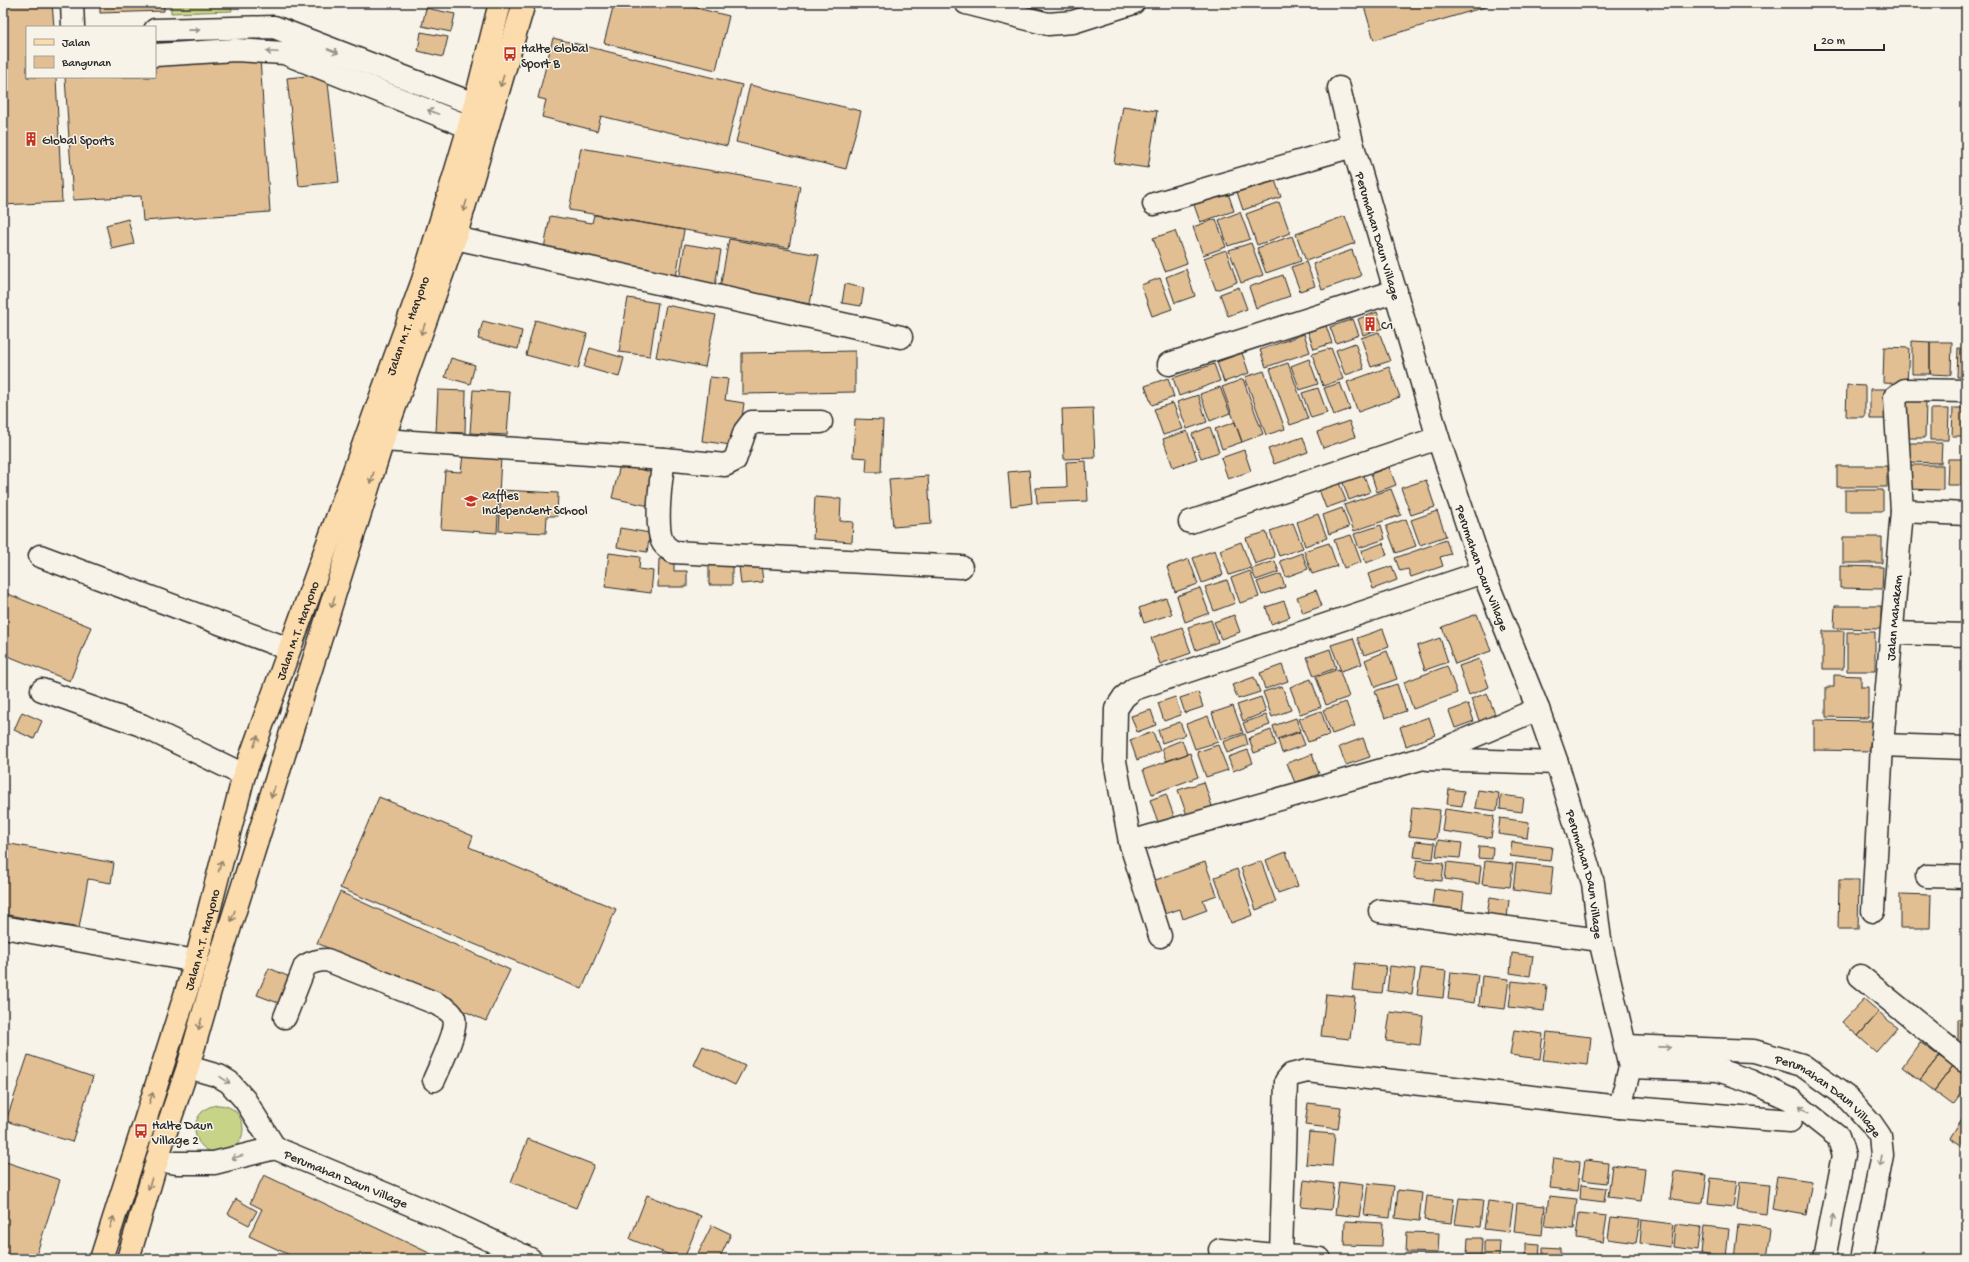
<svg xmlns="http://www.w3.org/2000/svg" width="1969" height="1262" viewBox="0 0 1969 1262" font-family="'Gochi Hand',sans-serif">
<rect width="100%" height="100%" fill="#f7f3e8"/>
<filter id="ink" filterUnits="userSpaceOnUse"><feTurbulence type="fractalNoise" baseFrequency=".025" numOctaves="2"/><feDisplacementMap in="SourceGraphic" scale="8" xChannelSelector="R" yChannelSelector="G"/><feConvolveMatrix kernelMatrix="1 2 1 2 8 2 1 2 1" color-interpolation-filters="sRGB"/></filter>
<g filter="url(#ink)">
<path fill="#c7d488" stroke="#79805a" d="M171,3H231L232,11L171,13Z
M195 1129a24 24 0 1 1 48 0a24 24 0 1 1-48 0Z"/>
<path fill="#e1bf93" stroke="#2b2b2b" d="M3,3H52L54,27H27V77H56L62,202L3,205Z
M100,3H164V11L100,13Z
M445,3H461L460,7Z
M614,3H676L729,16L716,70L604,43Z
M1363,3H1487L1488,6L1374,40Z
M426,8L455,14L451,32L422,26Z
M421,32L448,37L443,57L418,51Z
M553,38L742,85L727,146L601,116L597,131L542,117L546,100L538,98Z
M260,58L270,212L143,221L141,196L73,200L65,77H155V65Z
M327,74L339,182L299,186L287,78Z
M750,85L861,111L846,169L736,142Z
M1123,106L1157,111L1148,168L1114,163Z
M581,148L800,186L789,248L569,210Z
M1273,175L1281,197L1243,210L1236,189Z
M1227,190L1234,211L1200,222L1193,202Z
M1279,202L1290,233L1257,245L1246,214Z
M1240,212L1250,239L1228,246L1219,220Z
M594,215L684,230L676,277L543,254L550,216L592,223Z
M1345,216L1355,243L1306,261L1296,234Z
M128,219L134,244L112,249L106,225Z
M1216,219L1226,247L1203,255L1193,227Z
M1175,231L1187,263L1165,271L1153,238Z
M1292,236L1301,261L1266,273L1257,248Z
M729,239L819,255L810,304L720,288Z
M1251,243L1263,275L1241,283L1229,250Z
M685,244L721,250L715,286L679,280Z
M1226,250L1237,282L1216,290L1204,258Z
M1352,250L1361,276L1322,290L1313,264Z
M1306,262L1315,286L1300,291L1291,267Z
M1186,269L1195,296L1175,303L1166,277Z
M1283,275L1290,296L1256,308L1249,287Z
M1160,278L1172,309L1152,316L1141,285Z
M845,284L864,288L861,306L842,303Z
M1239,287L1247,309L1228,316L1220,294Z
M628,298L658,303L650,356L619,352Z
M666,305L716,315L705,367L656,357Z
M1377,312L1383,328L1363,335L1358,319Z
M1353,319L1359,335L1336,343L1330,327Z
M535,320L587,334L578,369L526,355Z
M483,321L522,331L518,349L478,339Z
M1326,326L1332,343L1314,349L1308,332Z
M1379,332L1390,361L1371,367L1361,338Z
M1304,334L1310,352L1266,367L1260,350Z
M1912,341L1930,342V374H1912Z
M1930,342H1952L1951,375L1930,374Z
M1355,343L1364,369L1345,375L1336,350Z
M1884,347L1909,348L1907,384L1883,383Z
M590,348L624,358L619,377L584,367Z
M1331,348L1343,379L1323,386L1312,354Z
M1958,348L1966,349V377H1957Z
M855,351V392L742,394V353Z
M1242,353L1249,373L1224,382L1217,362Z
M451,358L475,365L470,384L445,377Z
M1309,359L1318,384L1300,390L1291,366Z
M1288,363L1308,419L1290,425L1270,369Z
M1214,364L1220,381L1179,396L1173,378Z
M1389,367L1400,397L1358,412L1347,382Z
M1264,371L1285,429L1266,435L1245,377Z
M710,377L728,379L725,400L744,403L738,446L702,441Z
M1168,378L1174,397L1152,405L1145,386Z
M1243,379L1263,434L1242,442L1222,387Z
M1340,383L1350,409L1334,415L1324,388Z
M1847,385L1865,386V417H1846Z
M1220,387L1230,413L1210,421L1200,394Z
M1318,388L1327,413L1311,418L1302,393Z
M1870,389H1890L1889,419H1870Z
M438,390L466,391L465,433L436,432Z
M473,390L510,392L507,435L470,433Z
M1198,395L1207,422L1187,429L1177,402Z
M1903,401H1926L1925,438H1903Z
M1173,403L1183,429L1163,435L1154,409Z
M1093,408L1095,458L1064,459L1062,409Z
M1953,408H1966V436H1952Z
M1930,409H1949L1948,440H1930Z
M855,419L883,420L881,472H866L867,458L853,457Z
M1349,421L1355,437L1323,448L1317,432Z
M1235,422L1242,442L1222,449L1215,429Z
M1210,427L1219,452L1201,458L1192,434Z
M1187,431L1197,459L1173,467L1163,439Z
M1303,437L1308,452L1274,464L1268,449Z
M1906,443H1942L1941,463L1906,462Z
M1244,450L1251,471L1228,479L1221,458Z
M463,454L501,457L497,533L441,529L445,471L461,472Z
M1948,459H1964V485H1947Z
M1086,461L1088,501L1037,503L1036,488L1067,487L1066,462Z
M620,465L656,473L649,506L612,498Z
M1908,465H1943V490L1907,489Z
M1837,466H1887V487H1837Z
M1389,467L1396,485L1377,492L1371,474Z
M1029,470L1032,503L1011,506L1008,472Z
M1363,473L1370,492L1349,500L1342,480Z
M928,476L931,524L893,527L889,479Z
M1338,480L1346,501L1326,508L1318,487Z
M1426,480L1435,507L1411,515L1401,488Z
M1391,489L1401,515L1354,531L1344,505Z
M501,490L558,493L557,516H547L546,533L499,531Z
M1845,490H1883V511H1845Z
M815,497L841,499L840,521L853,522L852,542L813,539Z
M1342,508L1349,527L1329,534L1323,515Z
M1437,511L1446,536L1420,545L1411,520Z
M1318,514L1327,538L1305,546L1297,522Z
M1406,519L1416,546L1396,553L1386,526Z
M1293,523L1303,548L1279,556L1270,531Z
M1381,525L1385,539L1359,548L1354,534Z
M620,528L650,533L647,552L617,547Z
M1266,532L1275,557L1255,564L1246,538Z
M1351,535L1361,562L1344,568L1334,540Z
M1843,537H1882V563H1843Z
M1446,540L1451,554L1440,557L1443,566L1411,577L1408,569L1400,571L1395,558Z
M1241,542L1251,568L1229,575L1220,550Z
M1329,543L1337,566L1312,574L1304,551Z
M1383,543L1387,555L1366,563L1361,551Z
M1215,550L1223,575L1202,583L1193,558Z
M609,553L640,557L639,569L653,571L651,593L605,587Z
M1302,553L1308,569L1286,577L1280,561Z
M659,559H674V571H687V587H658Z
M1189,559L1198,584L1175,592L1167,567Z
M1275,561L1279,572L1256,580L1251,569Z
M761,564L763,582L741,584L739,566Z
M709,565H732V585H709Z
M1392,566L1397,580L1373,589L1368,574Z
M1840,566L1883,567L1882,589L1840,588Z
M1250,571L1259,597L1240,603L1231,578Z
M1281,574L1285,587L1262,595L1257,582Z
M1227,580L1235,603L1214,611L1205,587Z
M1200,588L1209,613L1185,622L1177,596Z
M1316,590L1322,606L1303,613L1297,597Z
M3,592L91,627L70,681L3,654Z
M1166,598L1172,614L1144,623L1139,608Z
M1284,601L1290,617L1271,624L1266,607Z
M1835,606H1881V629L1834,628Z
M1477,614L1491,651L1455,664L1442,627Z
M1234,615L1240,632L1221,639L1214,622Z
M1211,620L1218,642L1196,650L1188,627Z
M1182,627L1191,653L1160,664L1151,638Z
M1383,629L1389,646L1364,655L1357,638Z
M1823,631H1844L1843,669H1823Z
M1847,632H1875V671H1847Z
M1353,638L1362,664L1341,671L1331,645Z
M1440,638L1448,662L1425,670L1417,646Z
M1330,649L1336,668L1314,676L1307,657Z
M1387,651L1397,679L1375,687L1365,660Z
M1479,659L1489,687L1469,695L1459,666Z
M1282,665L1288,681L1265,689L1260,673Z
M1447,666L1457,693L1413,709L1404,682Z
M1339,669L1349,697L1326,705L1316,677Z
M1834,675L1861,676V687H1868V718L1826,717V687H1834Z
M1254,677L1260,692L1238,699L1232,685Z
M1311,679L1321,707L1300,714L1290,687Z
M1397,684L1406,711L1385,718L1375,691Z
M1282,686L1291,710L1272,717L1263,692Z
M1198,692L1203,707L1185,713L1180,698Z
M1487,693L1496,717L1480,723L1471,699Z
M1175,697L1181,715L1164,721L1158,703Z
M1261,697L1266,712L1243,721L1237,705Z
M1346,702L1355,726L1332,734L1323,710Z
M1468,704L1474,721L1455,728L1449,711Z
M1233,706L1243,733L1221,740L1212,713Z
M1151,710L1156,725L1137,732L1131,716Z
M1321,711L1329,735L1308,742L1299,719Z
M22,712L42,721L34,739L14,730Z
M1266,715L1270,725L1247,733L1243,723Z
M1208,716L1218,742L1195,749L1186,724Z
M1429,717L1435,735L1406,746L1400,727Z
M1296,718L1300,731L1277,739L1273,726Z
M1814,720L1873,721L1872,751L1814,750Z
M1180,722L1185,735L1162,743L1158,730Z
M1271,730L1276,745L1254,753L1249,738Z
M1153,732L1160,751L1137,760L1130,740Z
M1300,732L1305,745L1282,753L1278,740Z
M1245,734L1248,745L1227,753L1223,742Z
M1363,738L1370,757L1346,765L1339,747Z
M1182,740L1187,754L1166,761L1162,748Z
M1218,745L1228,770L1206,777L1197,752Z
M1248,750L1253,763L1233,771L1228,757Z
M1190,753L1198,777L1152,794L1143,770Z
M1312,754L1319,774L1295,783L1287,763Z
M1204,782L1213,809L1188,818L1178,790Z
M1449,789L1464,791L1462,806L1447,804Z
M1478,790L1499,793L1497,811L1475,808Z
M1166,794L1175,819L1159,825L1150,800Z
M1501,795L1524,798L1522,812L1500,809Z
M379,797L473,836L469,847L616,909L582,989L340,888Z
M1412,807L1440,810L1436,839L1409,836Z
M1445,809L1494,816L1491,838L1442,831Z
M1500,818L1529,822L1527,838L1498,834Z
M1438,840L1462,843L1460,858L1436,856Z
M1416,841L1435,843L1433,859L1414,857Z
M1512,842L1552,847L1550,861L1510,856Z
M5,843L114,863L111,883L88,879L79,928L3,914V851Z
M1479,846L1493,847L1492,859L1478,858Z
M1286,852L1298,886L1278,893L1266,860Z
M1417,860L1444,863L1442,881L1414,878Z
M1261,861L1276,902L1256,910L1241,868Z
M1485,861L1513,864L1510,887L1482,884Z
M1205,862L1217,895L1203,900L1207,910L1183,919L1180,909L1165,914L1153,881Z
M1447,862L1481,866L1479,884L1445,879Z
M1516,863L1553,867L1550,895L1513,890Z
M1237,869L1253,915L1231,923L1215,877Z
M1839,880H1859L1858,929H1838Z
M1434,889L1464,893L1462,910L1432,906Z
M340,892L510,970L486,1021L317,943Z
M1900,894L1931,895L1930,928H1900Z
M1490,897L1509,900L1507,918L1487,915Z
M1512,953L1533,956L1530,976L1510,973Z
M1355,963L1386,966L1382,993L1352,990Z
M1390,966L1415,969L1412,994L1387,991Z
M269,968L292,978L281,1004L257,995Z
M1421,968L1446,971L1443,998L1417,995Z
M1451,972L1478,975L1474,1003L1448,999Z
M1482,976L1509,979L1505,1009L1479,1006Z
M1512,981L1547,985L1544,1011L1509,1007Z
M1326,994L1355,997L1350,1039L1321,1036Z
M1864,999L1879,1012L1858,1036L1842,1022Z
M1390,1012L1423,1016L1420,1045L1386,1041Z
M1879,1012L1897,1028L1876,1052L1858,1036Z
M1958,1019H1966V1052L1958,1048Z
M1514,1030L1543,1034L1540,1059L1510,1055Z
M1547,1032L1591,1037L1588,1065L1543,1060Z
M1920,1042L1939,1056L1920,1080L1902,1067Z
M703,1046L745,1066L735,1085L694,1065Z
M28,1055L93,1077L72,1142L6,1121Z
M1939,1056L1953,1066L1934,1091L1920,1080Z
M1953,1066L1966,1076V1088L1953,1105L1934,1091Z
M1308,1103L1341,1107L1338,1129L1305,1125Z
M1966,1112V1148L1950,1138Z
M1309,1132L1335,1134L1332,1166L1306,1164Z
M528,1139L594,1165L576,1208L511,1182Z
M1554,1158L1580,1162L1577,1191L1550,1188Z
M1585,1160L1608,1163L1606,1183L1582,1180Z
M3,1161L60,1180L35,1259H3Z
M1612,1165L1645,1169L1641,1201L1608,1197Z
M1674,1171L1707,1175L1703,1203L1670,1199Z
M264,1175L442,1259H298L249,1236L262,1209L250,1203Z
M1777,1176L1812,1181L1806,1215L1772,1209Z
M1711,1178L1737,1181L1733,1207L1708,1204Z
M1304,1180L1334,1184L1331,1210L1301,1207Z
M1339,1182L1364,1185L1359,1217L1335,1214Z
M1740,1182L1769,1185L1766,1214L1737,1210Z
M1368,1183L1394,1186L1390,1218L1364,1215Z
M1581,1185L1606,1188L1604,1202L1580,1199Z
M1398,1190L1422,1193L1419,1221L1395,1218Z
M647,1195L701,1216L684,1259H680L630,1239Z
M1427,1196L1454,1199L1451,1223L1424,1220Z
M1549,1196L1577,1199L1574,1229L1545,1226Z
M1459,1198L1483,1200L1480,1227L1455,1224Z
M236,1199L257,1211L249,1225L228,1214Z
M1488,1201L1513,1204L1509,1232L1484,1229Z
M1517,1203L1545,1206L1542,1235L1514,1232Z
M1579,1213L1607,1216L1603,1242L1576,1238Z
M1611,1217L1640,1220L1636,1243L1608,1239Z
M1642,1220L1673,1224L1670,1247L1640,1243Z
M1345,1221L1383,1223L1382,1246L1344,1245Z
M1675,1224L1701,1227L1698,1250L1673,1247Z
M1738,1224L1771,1228L1767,1259H1734Z
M712,1225L731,1234L719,1259H695Z
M1704,1226L1729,1229L1726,1257L1701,1253Z
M1407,1232L1439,1233L1438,1253L1406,1252Z
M1468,1238H1482L1481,1255H1467Z
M1484,1241H1500L1499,1258H1484Z
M1526,1243L1540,1244L1539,1259H1526Z
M1543,1247L1560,1248V1259H1543Z
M1588,1255H1607L1606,1259H1588Z
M1654,1255H1678V1259H1654Z"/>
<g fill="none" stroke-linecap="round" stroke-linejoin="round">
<defs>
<g id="minor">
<path d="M72,3L73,27"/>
<path d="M966,3L1048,24L1073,22L1133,3"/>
<path d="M155,30L274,27L474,104"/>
<path d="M155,55L235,50L284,53L469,127"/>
<path id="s1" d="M1339,88L1353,146L1438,438L1483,572L1538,709L1557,763L1593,883L1600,940L1630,1067L1620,1107"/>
<path d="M1154,204L1353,146"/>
<path d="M455,238L901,337"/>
<path d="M1169,364L1396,291"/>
<path d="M383,440L664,459L725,465L735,460L745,431L752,422H821"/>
<path d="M664,459C661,478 655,524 662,541C664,546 669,549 673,552L961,567"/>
<path d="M1902,511L1966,514"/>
<path d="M1190,522L1438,438"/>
<path d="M40,556L289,649"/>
<path d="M1892,633L1966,635"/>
<path d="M42,690L141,725L244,775"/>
<path d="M1882,745L1966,748"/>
<path d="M1428,759L1557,763"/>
<path d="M1130,842L1420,759L1538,709"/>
<path d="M1927,876L1966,877"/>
<path d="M1380,911L1600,940"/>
<path id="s2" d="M1873,911L1882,745L1902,511L1895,397L1905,390L1966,391"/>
<path d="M3,927L196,961"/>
<path d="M1160,936L1130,842L1115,761L1116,709L1124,697L1134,689L1483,572"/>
<path d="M1860,976L1966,1062"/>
<path d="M285,1017L305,966C313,961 319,960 327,960L435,1003C442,1007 451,1010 454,1018C458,1030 439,1068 434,1080"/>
<path id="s3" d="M1626,1046L1754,1051L1802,1065L1849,1099L1871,1123L1880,1136L1882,1155L1862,1259"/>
<path id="s4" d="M188,1067L219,1076L229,1082L245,1100L275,1148L443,1218L530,1259"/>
<path d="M1630,1067L1718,1070L1750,1081L1790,1099L1838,1137L1844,1155L1824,1259"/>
<path d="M157,1160L176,1163H214L275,1148"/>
<path d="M1220,1250L1320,1259"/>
<path d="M1281,1255L1286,1081L1291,1075L1307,1071L1620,1107L1790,1121"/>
</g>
<g id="major">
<path id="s5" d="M101,1259L196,961L244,775L423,280L469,127L500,3"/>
<path d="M128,1259L164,1137L188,1067L211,987L383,440L455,238L524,3"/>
</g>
</defs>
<use href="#minor" stroke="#2b2b2b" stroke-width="25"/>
<use href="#major" stroke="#2b2b2b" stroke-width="25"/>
<use href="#minor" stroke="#f7f3e8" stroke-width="22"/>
<use href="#major" stroke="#fcdcac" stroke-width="22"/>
</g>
<defs><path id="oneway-shaft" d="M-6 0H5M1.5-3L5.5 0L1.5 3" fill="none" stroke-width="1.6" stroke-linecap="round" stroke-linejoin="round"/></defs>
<g stroke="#918f8a">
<use href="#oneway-shaft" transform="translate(194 30) rotate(-1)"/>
<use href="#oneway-shaft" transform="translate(333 51) rotate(21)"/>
<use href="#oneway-shaft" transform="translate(272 52) rotate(-177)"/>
<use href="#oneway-shaft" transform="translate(433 112) rotate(-158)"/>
<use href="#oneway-shaft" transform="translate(1665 1047) rotate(1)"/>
<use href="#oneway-shaft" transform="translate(225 1080) rotate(34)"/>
<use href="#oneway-shaft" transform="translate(1804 1109) rotate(-142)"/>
<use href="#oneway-shaft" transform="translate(237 1157) rotate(166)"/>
<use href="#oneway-shaft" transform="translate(1881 1160) rotate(99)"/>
<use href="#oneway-shaft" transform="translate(1832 1221) rotate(-79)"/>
</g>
<g stroke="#94846c">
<use href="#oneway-shaft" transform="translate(502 81) rotate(107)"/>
<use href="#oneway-shaft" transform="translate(465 206) rotate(107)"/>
<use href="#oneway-shaft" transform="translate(423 329) rotate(110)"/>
<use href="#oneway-shaft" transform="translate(372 478) rotate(107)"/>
<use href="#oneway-shaft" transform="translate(333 602) rotate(107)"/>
<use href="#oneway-shaft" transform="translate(256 741) rotate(-70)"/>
<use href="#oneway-shaft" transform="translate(273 792) rotate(107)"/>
<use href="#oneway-shaft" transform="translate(220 866) rotate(-75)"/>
<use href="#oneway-shaft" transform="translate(233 916) rotate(108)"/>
<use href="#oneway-shaft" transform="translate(200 1024) rotate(106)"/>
<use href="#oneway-shaft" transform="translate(151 1098) rotate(-71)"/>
<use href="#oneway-shaft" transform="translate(150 1184) rotate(106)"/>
<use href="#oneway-shaft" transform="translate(112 1222) rotate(-72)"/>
</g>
</g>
<defs>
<symbol id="bus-bare" viewBox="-9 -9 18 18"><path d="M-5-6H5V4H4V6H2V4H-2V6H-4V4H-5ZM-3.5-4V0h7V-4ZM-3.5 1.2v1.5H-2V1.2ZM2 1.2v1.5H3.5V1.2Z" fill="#c8321e" stroke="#f7f3e8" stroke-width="2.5" paint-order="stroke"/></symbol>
<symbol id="building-bare" viewBox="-9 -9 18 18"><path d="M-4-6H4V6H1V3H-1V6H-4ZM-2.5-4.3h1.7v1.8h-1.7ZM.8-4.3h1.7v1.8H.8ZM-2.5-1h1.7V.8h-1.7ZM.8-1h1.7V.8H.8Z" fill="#c8321e" stroke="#f7f3e8" stroke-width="2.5" paint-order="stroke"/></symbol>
<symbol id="school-bare" viewBox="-9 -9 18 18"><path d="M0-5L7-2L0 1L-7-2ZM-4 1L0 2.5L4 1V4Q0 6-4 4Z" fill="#c8321e" stroke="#f7f3e8" stroke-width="2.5" paint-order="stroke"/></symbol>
</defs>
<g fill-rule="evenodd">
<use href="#bus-bare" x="500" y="44" width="20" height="20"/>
<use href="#building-bare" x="21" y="129" width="20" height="20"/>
<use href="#building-bare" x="1360" y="314" width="20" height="20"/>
<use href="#school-bare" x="461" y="491" width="20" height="20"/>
<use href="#bus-bare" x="131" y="1121" width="20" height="20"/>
</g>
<g text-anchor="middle" stroke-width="3" stroke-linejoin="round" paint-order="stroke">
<g font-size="13" fill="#2b2b2b" stroke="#f7f3e8" text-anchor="start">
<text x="521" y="52">Halte Global<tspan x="521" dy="15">Sport B</tspan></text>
<text x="42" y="144">Global Sports</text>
<text x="1381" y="329">C1</text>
<text x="482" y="499">Raffles<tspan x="482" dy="15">Independent School</tspan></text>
<text x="152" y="1129">Halte Daun<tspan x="152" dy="15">Village 2</tspan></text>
</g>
<g font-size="13" fill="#2b2b2b" stroke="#f7f3e8">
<text dy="5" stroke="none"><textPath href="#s1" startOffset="153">Perumahan Daun Village</textPath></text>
<text dy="5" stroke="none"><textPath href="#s5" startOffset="983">Jalan M.T. Haryono</textPath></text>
<text dy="5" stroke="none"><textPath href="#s1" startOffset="501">Perumahan Daun Village</textPath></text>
<text dy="5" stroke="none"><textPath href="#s2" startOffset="294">Jalan Mahakam</textPath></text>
<text dy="5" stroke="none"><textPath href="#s5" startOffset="659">Jalan M.T. Haryono</textPath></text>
<text dy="5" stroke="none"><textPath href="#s1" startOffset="825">Perumahan Daun Village</textPath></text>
<text dy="5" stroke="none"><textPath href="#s5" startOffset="335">Jalan M.T. Haryono</textPath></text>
<text dy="5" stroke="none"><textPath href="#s3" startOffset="217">Perumahan Daun Village</textPath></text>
<text dy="5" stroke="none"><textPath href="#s4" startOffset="202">Perumahan Daun Village</textPath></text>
</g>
</g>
<rect width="1969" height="1262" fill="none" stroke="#f7f3e8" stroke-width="16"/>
<rect x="8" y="8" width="1953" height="1246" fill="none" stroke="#2b2b2b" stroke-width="1.5" filter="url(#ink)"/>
<rect x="26" y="26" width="130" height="52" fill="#f7f3e8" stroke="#a5a39c"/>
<rect x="34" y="39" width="20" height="6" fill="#fcdcac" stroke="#a5a39c"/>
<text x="62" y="46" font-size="12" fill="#2b2b2b">Jalan</text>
<rect x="34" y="56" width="20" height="12" fill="#e1bf93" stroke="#a5a39c"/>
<text x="62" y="66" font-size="12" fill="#2b2b2b">Bangunan</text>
<path d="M1815 44v6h69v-6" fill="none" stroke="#2b2b2b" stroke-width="2"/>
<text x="1821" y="44" font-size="12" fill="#2b2b2b" stroke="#f7f3e8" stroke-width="3" paint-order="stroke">20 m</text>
</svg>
